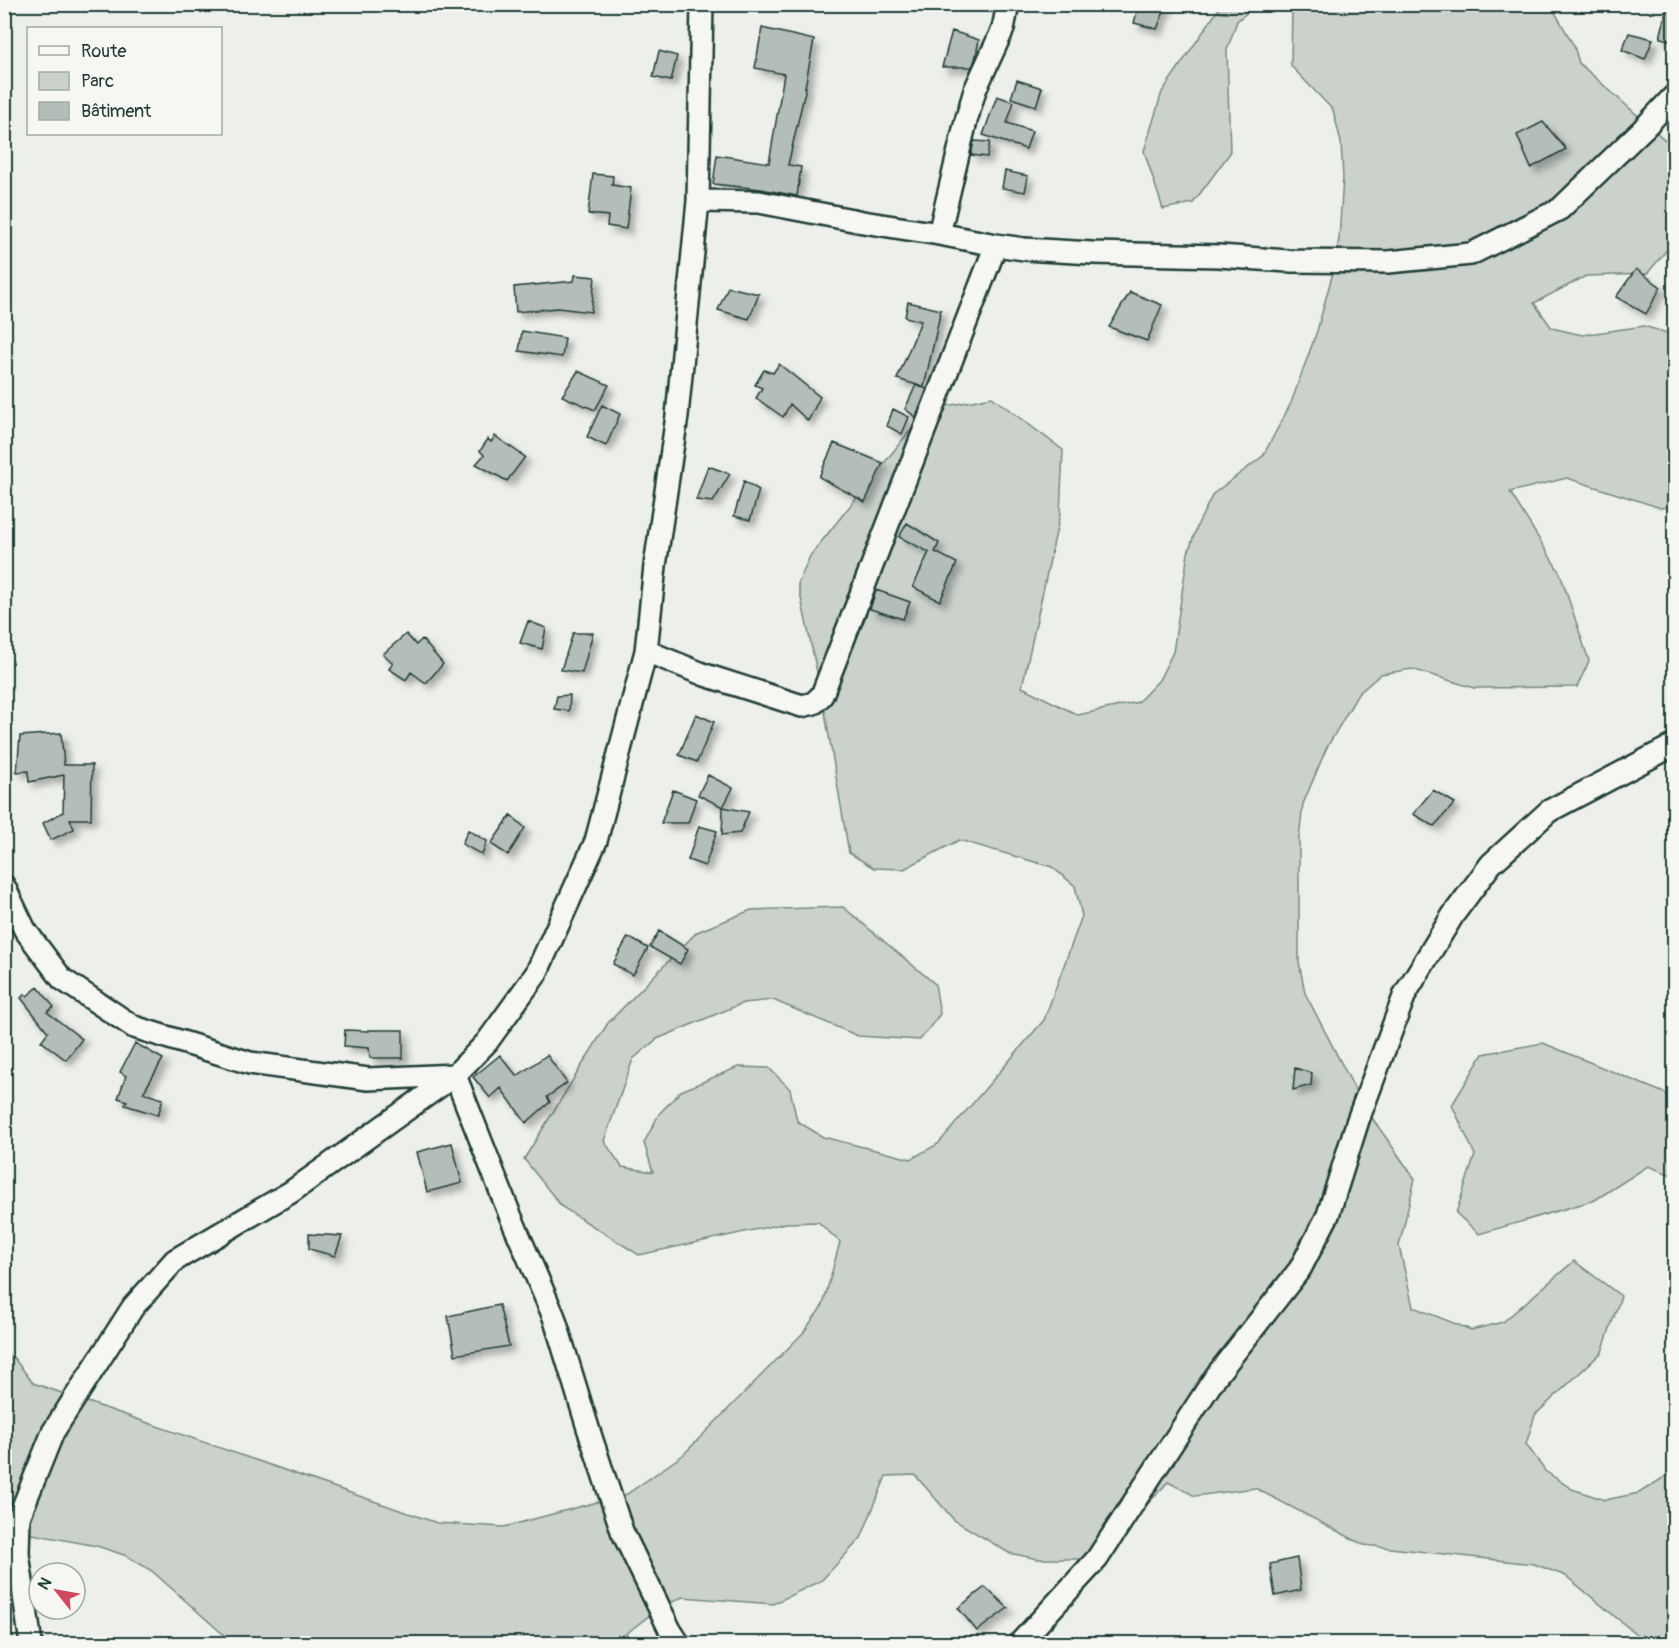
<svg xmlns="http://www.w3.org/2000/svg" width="1679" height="1648" viewBox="0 0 1679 1648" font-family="Pangolin,sans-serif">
<defs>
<filter id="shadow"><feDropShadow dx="5.5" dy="5.5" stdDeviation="3" flood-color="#0004"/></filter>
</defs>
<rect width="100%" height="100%" fill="#edefea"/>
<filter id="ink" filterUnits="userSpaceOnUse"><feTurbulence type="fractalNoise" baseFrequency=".0167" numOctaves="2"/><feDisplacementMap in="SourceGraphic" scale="12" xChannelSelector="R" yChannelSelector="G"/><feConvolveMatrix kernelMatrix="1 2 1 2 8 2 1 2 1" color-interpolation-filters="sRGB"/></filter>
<g filter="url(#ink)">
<path fill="#cbd2cc" stroke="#758880" stroke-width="1.5" d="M1222,4L1256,5L1237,21L1227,50L1230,153L1193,203L1163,209L1144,151L1162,92Z
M1292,5H1552V7L1574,46L1579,63L1674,148V241L1647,274L1586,276L1534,303L1552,328L1582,335L1644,326L1674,335V506L1661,508L1567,478L1510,492L1560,573L1589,661L1577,687L1474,688L1412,669L1381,674L1358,694L1326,749L1303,804L1299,838V962L1305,993L1363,1105L1415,1179L1399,1246L1413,1307L1471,1330L1503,1322L1574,1261L1621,1296L1602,1352L1535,1415L1526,1444L1545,1471L1572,1489L1605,1500L1639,1493L1674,1471V1643H1647L1566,1576L1534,1564L1364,1545L1255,1488L1195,1496L1168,1482L1097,1559H1038L1009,1553L954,1520L915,1475L886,1476L861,1538L822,1580L773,1604L682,1597L654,1612L614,1643H233L152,1571L127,1556L97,1546L5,1529L4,1353L14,1358L33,1383L437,1523L504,1527L627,1494L683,1455L803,1333L823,1305L840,1242L818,1222L786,1223L639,1255L562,1207L524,1159L608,1023L697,932L751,910L843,907L935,984L940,1014L920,1040L858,1036L773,1000L743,1003L657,1039L633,1059L604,1141L622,1167L653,1172L644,1143L659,1114L681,1091L738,1067L769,1068L790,1089L797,1121L823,1137L911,1159L938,1144L1044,1020L1082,916L1075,886L1052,867L959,840L904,869L874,868L849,853L822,695L798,584L810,556L908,433L932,409L992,397L1063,450L1060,514L1022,687L1078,715L1138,702L1159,680L1173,652L1188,553L1198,524L1213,494L1263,456L1291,403L1317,331L1333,272L1339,239L1343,178L1341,142L1333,110L1291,66Z
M1543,1043L1674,1097V1176L1648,1166L1595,1200L1479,1234L1456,1213L1475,1155L1452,1105L1483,1054Z"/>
<path fill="#b4bdb8" stroke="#1f3d34" stroke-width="1.5" filter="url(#shadow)" d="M1139,4H1167L1157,29L1134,23Z
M1668,4H1674V41L1660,38Z
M762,28L814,40L805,87H806L788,165L801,167L797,196L761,189L713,184L717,155L769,163L784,74L755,68Z
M952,31L979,40L975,60L972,67H942Z
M1629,33L1653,39L1645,59L1622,50Z
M659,51L677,56L671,81L653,77Z
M1017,80L1042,88L1036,106L1011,98Z
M997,96L1014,102L1007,123L1032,131L1026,149L983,135Z
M1543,122L1566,149L1531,168L1517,135Z
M974,141L990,142L987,157L971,155Z
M1005,171L1028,176L1025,192L1002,188Z
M593,174L613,176L612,185L631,188L626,229L607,226L608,216L588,214Z
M1636,269L1661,287L1646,314L1616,297Z
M575,275L595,277L591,312L557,308L516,312L514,287L574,281Z
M728,287L759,294L749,319L718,310Z
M1130,292L1162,305L1147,341L1109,327Z
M908,302L941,310L924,387L897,379L921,321L905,317Z
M522,331L565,338L562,357L519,351Z
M779,364L820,397L808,421L790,404L783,417L756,398L762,388L755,385L764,370L773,373Z
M578,371L609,385L595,410L562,396Z
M916,385L927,389L916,417L905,409Z
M602,405L620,414L606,446L587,437Z
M893,409L909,417L902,434L887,426Z
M495,436L525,457L507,481L476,464L484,455L480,451L488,439L491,442Z
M834,443L883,463L865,502L819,477Z
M708,466L730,474L713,502L696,500Z
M744,481L759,490L750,520L734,516Z
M907,523L939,543L935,552L957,563L940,601L913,587L929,552L899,537Z
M876,590L910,602L903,619L870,609Z
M528,621L546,628L542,649L520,643Z
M573,633H593L582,673L561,670Z
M406,634L416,645L422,639L443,664L426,683L411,672L406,680L389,669L393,663L383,654Z
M570,695L569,711L554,709L557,696Z
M696,714L714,722L697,762L679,755Z
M61,733L64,765H92L91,819H70L74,829L51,840L43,823L63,812L64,775L29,782L28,771L17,772L20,736Z
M708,775L733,788L723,807L698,795Z
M673,790L696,799L688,823H661Z
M1433,790L1455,803L1434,826L1413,814Z
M723,807L749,812L740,833L722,835Z
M511,815L525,828L508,855L491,844Z
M699,826L717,831L705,866L688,860Z
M468,830L487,841L482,855L462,844Z
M659,931L688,949L680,964L650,947Z
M628,937L648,948L633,975L613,964Z
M38,987L54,1007L47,1012L82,1039L66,1060L41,1041L48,1032L21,998L25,994L27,996Z
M345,1030L369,1031V1030H403V1058H370L369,1048L344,1046Z
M135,1043L163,1059L143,1093L163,1099L158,1115L125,1105L127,1101L118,1098L126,1076L120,1072Z
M500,1055L517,1076L547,1055L567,1083L547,1097L550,1102L526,1123L501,1088L490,1098L473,1077Z
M1295,1068L1312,1073L1311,1085L1293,1090Z
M452,1143L462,1183L427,1192L417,1152Z
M309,1234L342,1236L335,1256L309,1249Z
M499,1305L509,1346L455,1355L448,1316Z
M1297,1558L1301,1590L1275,1596L1270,1564Z
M985,1587L1008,1608L977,1631L958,1608Z"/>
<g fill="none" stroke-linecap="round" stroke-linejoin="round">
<defs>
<path id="minor" d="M698,201L759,202L863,222L939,234L996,245L1024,249L1092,253L1219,256L1288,261L1388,262L1471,254L1560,209L1644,128L1674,96
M939,234L966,121L975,90L1003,29L1008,4
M646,651L705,675L802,706L814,703L822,695L996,245
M4,886L25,930L62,979L134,1027L250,1063L368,1079L455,1075L510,1215L554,1317L588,1428L622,1531L670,1630L679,1644
M31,1644L18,1554L19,1517L53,1432L133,1307L175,1260L291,1192L455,1075L487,1042L536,974L596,841L646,651L655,566L677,416L698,201L702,4
M1019,1644L1097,1559L1216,1376L1300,1269L1328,1215L1358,1120L1405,994L1453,915L1491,864L1549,811L1674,745"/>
</defs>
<use href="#minor" stroke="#1f3d34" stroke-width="26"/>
<use href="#minor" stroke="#f6f6f2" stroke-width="21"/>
</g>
</g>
<rect width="1679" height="1648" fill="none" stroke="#f6f6f2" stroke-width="24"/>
<rect x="12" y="12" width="1655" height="1624" fill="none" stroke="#1f3d34" stroke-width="2" filter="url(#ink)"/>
<rect x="27" y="27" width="195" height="108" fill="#f6f6f2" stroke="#a0aca6" stroke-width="1.5"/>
<rect x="39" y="46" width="30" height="9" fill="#f6f6f2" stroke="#a0aca6" stroke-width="1.5"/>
<text x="81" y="57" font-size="18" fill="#1f3d34">Route</text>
<rect x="39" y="72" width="30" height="18" fill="#cbd2cc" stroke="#a0aca6" stroke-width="1.5"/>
<text x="81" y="87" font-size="18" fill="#1f3d34">Parc</text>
<rect x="39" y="102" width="30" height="18" fill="#b4bdb8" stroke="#a0aca6" stroke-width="1.5"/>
<text x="81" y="117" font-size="18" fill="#1f3d34">Bâtiment</text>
<g transform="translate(57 1591) rotate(301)"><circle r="28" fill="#f6f6f2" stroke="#a0aca6" stroke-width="1.5"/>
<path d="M0-4.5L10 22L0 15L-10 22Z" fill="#d1495b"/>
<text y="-9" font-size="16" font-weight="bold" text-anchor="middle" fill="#1f3d34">N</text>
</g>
</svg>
